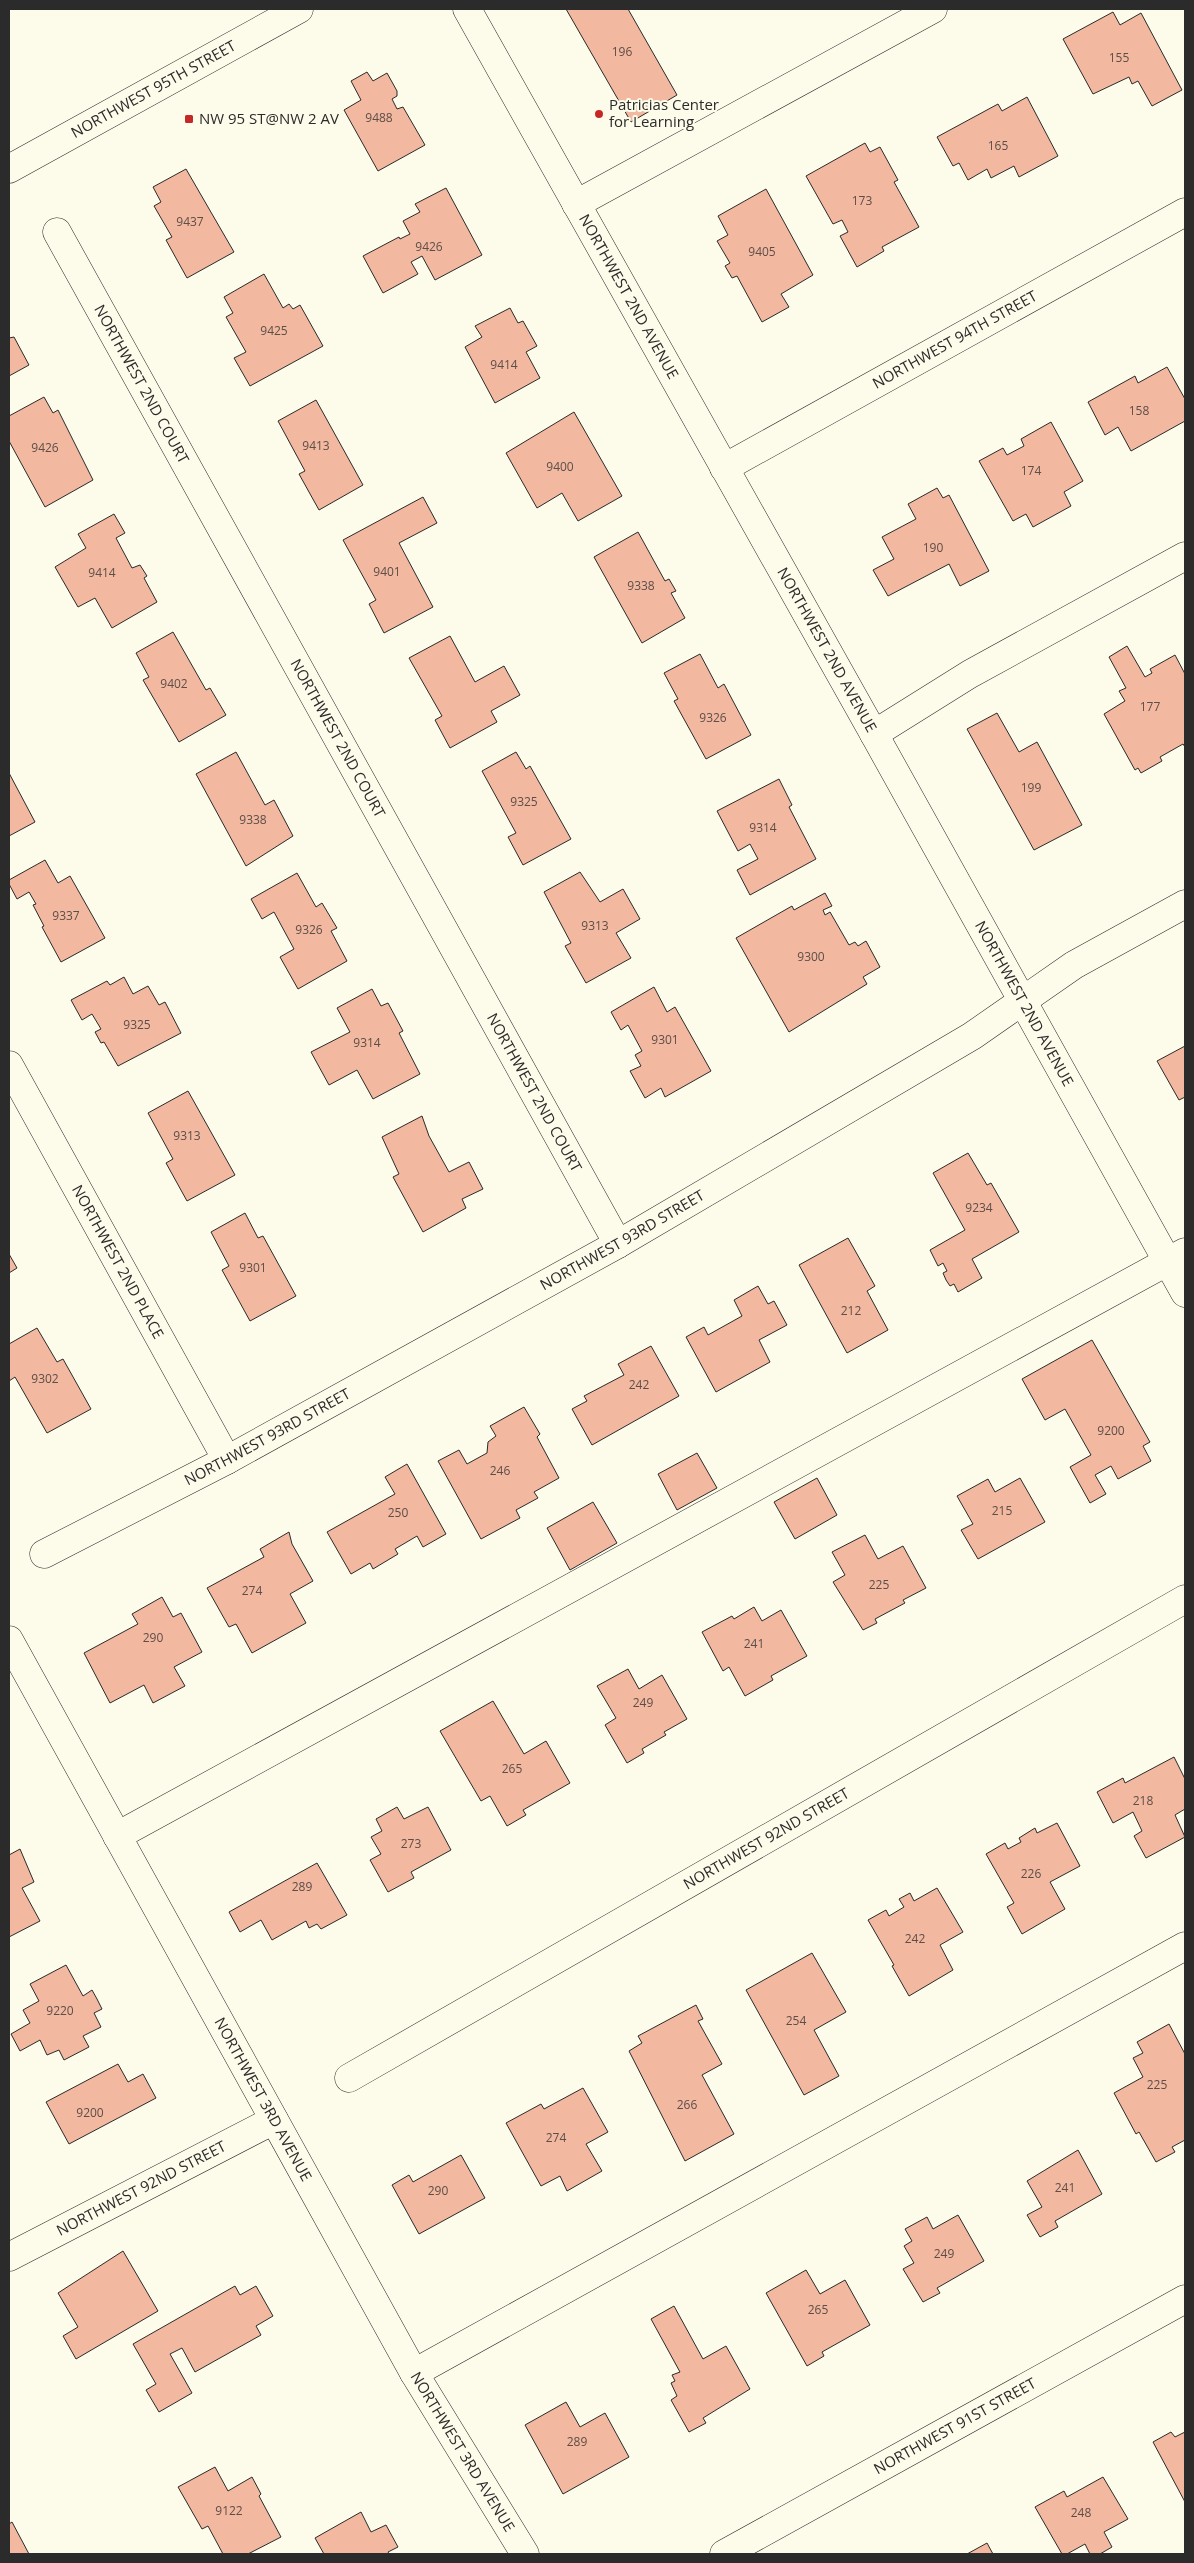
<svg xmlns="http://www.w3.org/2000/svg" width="1194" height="2563" viewBox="0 0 1194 2563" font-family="'Open Sans',sans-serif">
<rect width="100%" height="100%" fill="#fdfbea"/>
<path fill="#f2b8a0" stroke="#2b2b2b" d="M566,9H628L677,95L631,122Z
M1113,12L1120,25L1141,13L1182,90L1152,106L1138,81L1132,84L1129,77L1093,94L1063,39Z
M367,72L373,81L387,73L397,91V96L392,99L397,109L403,107L425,145L378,171L344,110L361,100L351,81Z
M1027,97L1058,156L1019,177L1014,166L991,178L987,169L968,180L959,163L953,166L937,137L998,104L1002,111Z
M865,143L870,152L880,147L898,180L894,182L919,227L882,247L884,251L857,267L840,236L848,232L842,220L833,224L806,176Z
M186,169L234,252L187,278L166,240L172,237L154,206L161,202L153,187Z
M446,188L482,255L435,280L422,256L411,262L418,274L383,293L363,256L399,237L400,239L410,234L403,221L420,212L415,204Z
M766,189L813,275L781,294L789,307L762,322L737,276L732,278L725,266L730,263L717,241L728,235L718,216Z
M264,274L283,308L289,304L293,309L300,305L323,346L250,386L234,358L246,352L226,317L233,313L224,297Z
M510,308L518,323L523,321L537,346L526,352L540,378L495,403L465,347L482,337L475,326Z
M14,337L29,365L9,376V338Z
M1167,367L1185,399V421L1131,451L1118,427L1105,435L1088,402L1135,376L1138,383Z
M44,397L53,413L58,410L93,480L45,507L9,441V416Z
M316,400L363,485L319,510L299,474L305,471L278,421Z
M574,412L622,496L578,521L562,493L537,508L506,453Z
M1051,422L1083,481L1064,492L1071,506L1033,527L1026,514L1013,521L979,461L1003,448L1007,455L1024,446L1021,439Z
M937,488L943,498L949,495L989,571L960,586L949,564L888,596L873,570L894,559L882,537L916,519L908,504Z
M423,497L437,523L399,543L433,607L384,633L369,604L376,600L343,540Z
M114,514L125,533L116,538L132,568L140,565L147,576L144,578L157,602L112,628L95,598L78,607L55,567L86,548L78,534Z
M638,532L665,581L669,579L676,591L671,593L685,618L642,643L594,557Z
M173,632L206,690L210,688L226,715L179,742L143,680L149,677L136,653Z
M450,636L475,682L504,666L520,695L491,711L497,722L450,748L435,720L442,716L409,658Z
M1127,646L1145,677L1152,673L1150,669L1175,655L1185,674V747L1183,744L1160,757L1162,761L1141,773L1138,768L1135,770L1104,714L1125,701L1119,691L1126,688L1109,657Z
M700,654L718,688L724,684L751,735L706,759L674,701L678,699L664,673Z
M997,713L1019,752L1037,742L1082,825L1034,850L967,729Z
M236,752L265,805L274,800L293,836L246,866L196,774Z
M516,752L526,769L530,766L571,839L523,865L508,837L516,833L482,771Z
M9,773L35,822L9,836Z
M779,779L792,805L789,807L816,859L750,895L737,870L758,859L750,844L738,851L717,811Z
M45,860L58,883L70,876L105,938L61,962L42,927L44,926L33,905L36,904L29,892L17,899L9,884V880Z
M580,872L600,902L623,889L640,919L616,933L631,958L586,983L565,946L571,943L544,892Z
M297,873L316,907L322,903L337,928L331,931L347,961L298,989L280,957L294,949L274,912L262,919L251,899Z
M825,893L832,906L823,910L825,915L830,912L849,945L855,942L858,946L866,941L880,967L863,977L867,984L789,1032L736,938L792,906L794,910Z
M124,977L133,994L148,986L159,1005L165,1002L181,1033L118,1066L104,1042L101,1043L95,1032L101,1029L92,1014L82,1020L71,1000L107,981L110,985Z
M654,987L667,1012L675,1007L711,1071L665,1097L661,1088L645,1098L630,1071L641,1066L635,1055L642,1051L628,1025L621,1030L611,1012Z
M372,989L381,1006L388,1003L403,1031L399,1033L420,1074L373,1099L357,1070L329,1085L311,1052L350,1032L337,1008Z
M1185,1046V1097L1179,1100L1157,1061Z
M188,1091L235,1175L187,1201L166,1163L173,1159L148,1113Z
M422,1116L429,1136L449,1172L469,1162L483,1189L462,1199L466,1208L423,1232L393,1177L399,1174L382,1137Z
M968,1153L987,1185L991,1183L1019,1232L972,1259L982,1278L958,1292L954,1284L950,1286L946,1280L943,1273L947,1271L943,1263L938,1266L930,1250L965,1230L933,1173Z
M245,1213L258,1238L263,1236L296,1296L250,1321L222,1270L229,1266L211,1232Z
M848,1238L875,1286L867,1291L888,1330L847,1353L799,1265Z
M9,1254L17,1268L9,1273Z
M758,1286L768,1304L774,1301L787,1325L759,1340L770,1362L716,1392L686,1337L704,1327L708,1335L742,1316L734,1300Z
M37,1328L57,1362L63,1359L91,1409L47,1433L15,1377L9,1381V1344Z
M1092,1340L1150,1442L1143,1446L1151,1461L1118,1479L1111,1466L1095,1475L1106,1494L1090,1503L1070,1467L1091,1455L1065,1409L1045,1420L1022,1379Z
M651,1346L679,1396L592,1445L572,1409L587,1401L584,1396L624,1375L618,1364Z
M524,1407L540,1434L537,1437L559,1478L534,1492L538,1498L516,1510L520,1518L481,1539L438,1461L459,1450L467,1464L487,1453L488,1442L496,1436L490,1426Z
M697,1453L717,1488L677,1510L658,1474Z
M407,1464L446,1534L423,1547L417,1536L395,1549L398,1554L373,1569L370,1563L351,1574L327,1532L395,1494L385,1477Z
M817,1478L837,1515L795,1539L774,1502Z
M1020,1478L1045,1522L978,1559L961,1530L973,1524L957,1496L988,1479L995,1492Z
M593,1502L617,1543L570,1570L547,1528Z
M289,1532L292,1544L313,1581L290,1594L306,1623L252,1653L236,1624L229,1627L207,1588L264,1557L260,1549Z
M865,1535L878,1559L903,1546L926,1588L903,1600L905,1603L875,1619L877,1623L863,1630L833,1582L845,1575L832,1552Z
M162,1597L173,1617L181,1613L202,1652L174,1667L185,1686L153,1703L144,1685L110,1703L84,1653L138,1624L132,1614Z
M754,1607L762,1621L781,1610L807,1656L771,1676L773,1680L745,1696L729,1667L723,1671L702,1632L732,1616L734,1619Z
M628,1669L639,1689L662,1675L687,1719L664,1732L666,1735L642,1749L644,1753L627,1763L605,1725L616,1718L597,1686Z
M493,1701L524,1754L546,1741L570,1783L523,1810L526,1815L507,1826L490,1796L481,1801L440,1731Z
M1174,1757L1185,1779V1809L1175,1815L1185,1837L1146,1858L1134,1836L1142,1831L1133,1812L1113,1823L1097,1792L1123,1778L1125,1783Z
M397,1807L404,1819L428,1807L451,1850L411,1872L414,1878L388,1892L370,1860L381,1854L371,1837L382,1831L376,1819Z
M1057,1823L1080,1866L1050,1882L1065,1909L1022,1934L1007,1907L1014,1903L986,1854L1005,1843L1008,1849L1021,1842L1019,1838L1035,1828L1037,1833Z
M20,1849L34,1882L22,1888L40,1921L9,1937V1855Z
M317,1863L347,1915L321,1929L317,1924L309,1928L306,1921L272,1940L261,1920L240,1932L229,1912Z
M937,1888L963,1932L940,1945L953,1970L909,1996L892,1966L894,1965L868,1920L886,1910L889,1916L904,1907L899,1899L910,1893L914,1901Z
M812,1953L846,2012L814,2030L839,2076L804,2095L746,1990Z
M66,1965L83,1996L92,1990L97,1999L102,2009L94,2013L101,2027L83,2036L89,2047L64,2060L59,2050L47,2055L40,2040L20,2051L11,2034L30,2023L23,2010L39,2001L30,1984Z
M696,2005L703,2019L698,2021L722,2064L702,2075L734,2134L685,2161L629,2051L642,2043L638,2036Z
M1169,2024L1185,2054V2140L1172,2147L1175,2152L1156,2162L1139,2132L1136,2134L1114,2093L1143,2077L1133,2058L1143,2053L1137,2042Z
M118,2064L128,2082L143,2074L156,2098L69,2144L46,2102Z
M583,2088L608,2132L586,2144L602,2171L567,2191L560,2176L541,2186L506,2123L541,2104L544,2109Z
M1078,2150L1102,2194L1055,2221L1058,2227L1040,2237L1027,2215L1042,2207L1027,2181Z
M461,2155L485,2198L419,2234L392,2185L409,2175L413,2182Z
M958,2215L984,2261L937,2288L940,2293L923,2302L903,2269L914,2263L904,2246L912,2241L905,2229L927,2217L933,2229Z
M123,2251L158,2311L76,2359L63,2336L78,2327L58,2293Z
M806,2270L820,2294L845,2280L870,2325L822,2352L824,2356L807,2366L766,2293Z
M235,2286L240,2295L256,2286L273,2316L256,2326L261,2335L195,2372L182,2348L170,2354L192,2393L159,2412L146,2390L156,2384L133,2344Z
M674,2306L703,2359L726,2346L750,2389L703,2418L706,2423L689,2432L671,2400L677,2396L671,2383L675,2381L672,2375L680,2372L651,2319Z
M566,2402L580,2427L605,2413L629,2457L563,2494L525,2425Z
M1171,2432L1175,2437L1185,2432V2502L1153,2442Z
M215,2467L228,2491L252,2477L261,2494L259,2496L281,2537L248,2554H223L208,2526L202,2529L178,2487Z
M1103,2477L1128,2519L1104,2532L1112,2547L1100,2554H1090L1085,2544L1067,2554H1062L1035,2507L1064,2491L1067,2497Z
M361,2512L371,2532L386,2525L398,2547L388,2552L389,2554H324L315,2538Z
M12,2522L29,2554H9V2524Z
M987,2543L993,2554H967Z"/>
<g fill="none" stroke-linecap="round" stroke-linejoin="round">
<defs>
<g id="minor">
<path id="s1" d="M467,9L874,734L1185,1293"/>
<path d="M576,204L933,9"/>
<path id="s2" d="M57,232L618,1244"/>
<path id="s3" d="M724,468L1185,212"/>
<path d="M874,734L970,674L1185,556"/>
<path id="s4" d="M9,1065L227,1460"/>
<path id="s5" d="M44,1554L227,1460L618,1244L972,1036L1074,965L1185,904"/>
<path id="s6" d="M9,1640L414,2373L525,2554"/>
<path d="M117,1836L1185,1252"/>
<path id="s7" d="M349,2078L1185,1599"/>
<path id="s8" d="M9,2257L274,2120"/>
<path d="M414,2373L1185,1946"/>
<path id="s9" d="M724,2554L1185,2299"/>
</g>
<g id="major">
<path id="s10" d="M9,169L299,9"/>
</g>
</defs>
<use href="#minor" stroke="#2b2b2b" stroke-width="29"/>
<use href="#major" stroke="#2b2b2b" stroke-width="29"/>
<use href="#minor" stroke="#fdfbea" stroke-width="28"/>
<use href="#major" stroke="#fdfbea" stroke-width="28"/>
</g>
<g fill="#c62828" stroke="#fdfbea" stroke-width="2">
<circle cx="599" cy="114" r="5"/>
<rect x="184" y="114" width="10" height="10" rx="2.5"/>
</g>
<g text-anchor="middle" stroke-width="4" stroke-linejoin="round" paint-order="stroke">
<g font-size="12" fill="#5d4e48">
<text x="622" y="56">196</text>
<text x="1119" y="62">155</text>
<text x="379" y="122">9488</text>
<text x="998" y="150">165</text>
<text x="862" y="205">173</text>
<text x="190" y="226">9437</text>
<text x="429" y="251">9426</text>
<text x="762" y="256">9405</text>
<text x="274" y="335">9425</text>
<text x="504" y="369">9414</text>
<text x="1139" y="415">158</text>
<text x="316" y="450">9413</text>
<text x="45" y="452">9426</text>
<text x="560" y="471">9400</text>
<text x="1031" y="475">174</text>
<text x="933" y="552">190</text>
<text x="387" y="576">9401</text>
<text x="102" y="577">9414</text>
<text x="641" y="590">9338</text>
<text x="174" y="688">9402</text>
<text x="1150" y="711">177</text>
<text x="713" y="722">9326</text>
<text x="1031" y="792">199</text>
<text x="524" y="806">9325</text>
<text x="253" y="824">9338</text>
<text x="763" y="832">9314</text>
<text x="66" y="920">9337</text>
<text x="595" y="930">9313</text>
<text x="309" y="934">9326</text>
<text x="811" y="961">9300</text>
<text x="137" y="1029">9325</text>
<text x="665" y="1044">9301</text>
<text x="367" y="1047">9314</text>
<text x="187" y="1140">9313</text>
<text x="979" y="1212">9234</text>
<text x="253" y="1272">9301</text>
<text x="851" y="1315">212</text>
<text x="45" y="1383">9302</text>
<text x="639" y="1389">242</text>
<text x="1111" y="1435">9200</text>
<text x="500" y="1475">246</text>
<text x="1002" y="1515">215</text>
<text x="398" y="1517">250</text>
<text x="879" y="1589">225</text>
<text x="252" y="1595">274</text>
<text x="153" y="1642">290</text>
<text x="754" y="1648">241</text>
<text x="643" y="1707">249</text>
<text x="512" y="1773">265</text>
<text x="1143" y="1805">218</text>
<text x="411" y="1848">273</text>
<text x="1031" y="1878">226</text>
<text x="302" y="1891">289</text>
<text x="915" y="1943">242</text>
<text x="60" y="2015">9220</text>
<text x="796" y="2025">254</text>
<text x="1157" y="2089">225</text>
<text x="687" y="2109">266</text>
<text x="90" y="2117">9200</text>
<text x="556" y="2142">274</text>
<text x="1065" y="2192">241</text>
<text x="438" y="2195">290</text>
<text x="944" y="2258">249</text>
<text x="818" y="2314">265</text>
<text x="577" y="2446">289</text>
<text x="229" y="2515">9122</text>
<text x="1081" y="2517">248</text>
</g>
<g font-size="15" fill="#2b2b2b" stroke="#fdfbea">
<text dy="5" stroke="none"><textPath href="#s10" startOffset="165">NORTHWEST 95TH STREET</textPath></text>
<text dy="5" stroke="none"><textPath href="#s1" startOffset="330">NORTHWEST 2ND AVENUE</textPath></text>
<text dy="5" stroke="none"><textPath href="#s3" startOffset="264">NORTHWEST 94TH STREET</textPath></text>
<text dy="5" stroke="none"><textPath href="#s2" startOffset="174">NORTHWEST 2ND COURT</textPath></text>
<text dy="5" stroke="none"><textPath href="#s1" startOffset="735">NORTHWEST 2ND AVENUE</textPath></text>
<text dy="5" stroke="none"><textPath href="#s2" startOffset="579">NORTHWEST 2ND COURT</textPath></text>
<text dy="5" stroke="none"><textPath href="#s1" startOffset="1140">NORTHWEST 2ND AVENUE</textPath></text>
<text dy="5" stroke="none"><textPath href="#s2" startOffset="984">NORTHWEST 2ND COURT</textPath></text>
<text dy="5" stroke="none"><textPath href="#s5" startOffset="658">NORTHWEST 93RD STREET</textPath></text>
<text dy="5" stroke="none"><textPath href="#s4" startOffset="225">NORTHWEST 2ND PLACE</textPath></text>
<text dy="5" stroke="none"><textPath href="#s5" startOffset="252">NORTHWEST 93RD STREET</textPath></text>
<text dy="5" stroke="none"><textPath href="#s7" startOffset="481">NORTHWEST 92ND STREET</textPath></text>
<text dy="5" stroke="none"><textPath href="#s6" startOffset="525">NORTHWEST 3RD AVENUE</textPath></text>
<text dy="5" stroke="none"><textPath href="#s8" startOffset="149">NORTHWEST 92ND STREET</textPath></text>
<text dy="5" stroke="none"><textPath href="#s9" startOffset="264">NORTHWEST 91ST STREET</textPath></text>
<text dy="5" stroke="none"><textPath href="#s6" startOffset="930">NORTHWEST 3RD AVENUE</textPath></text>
</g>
<g font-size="15" fill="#2b2b2b" stroke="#fdfbea" text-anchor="start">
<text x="609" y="110">Patricias Center<tspan x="609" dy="17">for Learning</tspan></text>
<text x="199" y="124">NW 95 ST@NW 2 AV</text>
</g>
</g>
<rect width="1194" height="2563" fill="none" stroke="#2b2b2b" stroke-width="20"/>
</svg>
